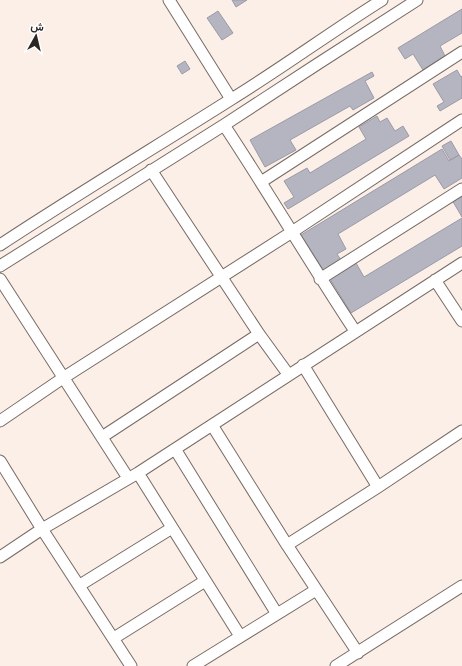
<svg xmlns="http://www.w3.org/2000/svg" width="462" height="666" viewBox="0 0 462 666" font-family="'Roboto Condensed',Vazirmatn,sans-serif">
<rect width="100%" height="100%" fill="#fbefe7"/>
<path fill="#b4b5c1" stroke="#9a9ba7" d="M232,0H247L236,7Z
M462,9V33L440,46L445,56L423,70L413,54L405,59L398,48Z
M218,11L233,33L222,40L207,18Z
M185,61L190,69L182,74L177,66Z
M457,70L461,77L462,76V98L440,111L437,106L444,102L433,84Z
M372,72L374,76L365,81L374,98L353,110L350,106L290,140L296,150L265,167L250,140Z
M377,116L380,122L387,118L395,131L403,126L409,136L288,209L284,203L294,197L284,181L307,168L310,173L366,139L359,127Z
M451,141L459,155L450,160L442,146Z
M442,149L449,161L459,155L462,159V178L444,189L435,175L338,234L346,249L337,254L341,260L324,271L301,235Z
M462,194V217L452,200Z
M462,218V246L351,313L330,279L356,263L364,277Z"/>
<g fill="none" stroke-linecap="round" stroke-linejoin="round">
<defs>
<path id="minor" d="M169,0L231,99
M224,125C269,193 310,263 355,331
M151,170L259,334L288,374
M261,182L462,52
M0,245C76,195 154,148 230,100C282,68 331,32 382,0
M0,266L224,125L319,63L417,0
M0,279L128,478
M320,279L462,189
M435,280L462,321
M303,365L378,487
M0,421L63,378L292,232L462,120
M212,425L287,545L358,653
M102,437L259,334
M175,449L277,614
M0,461L42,529L131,666
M138,473L240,636
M287,545L378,487L462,431
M0,557L42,529L138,473L462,263
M80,585L172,528
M114,638L205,581
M193,666L316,590
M336,666L462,586"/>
</defs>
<use href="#minor" stroke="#766b65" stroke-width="13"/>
<use href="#minor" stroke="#fff" stroke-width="11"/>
</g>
<g transform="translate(36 36) rotate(8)" stroke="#ffffff" stroke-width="3" paint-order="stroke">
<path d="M0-3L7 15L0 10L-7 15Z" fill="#2b2724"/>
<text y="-6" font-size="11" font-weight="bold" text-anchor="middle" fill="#2b2724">ش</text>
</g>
</svg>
